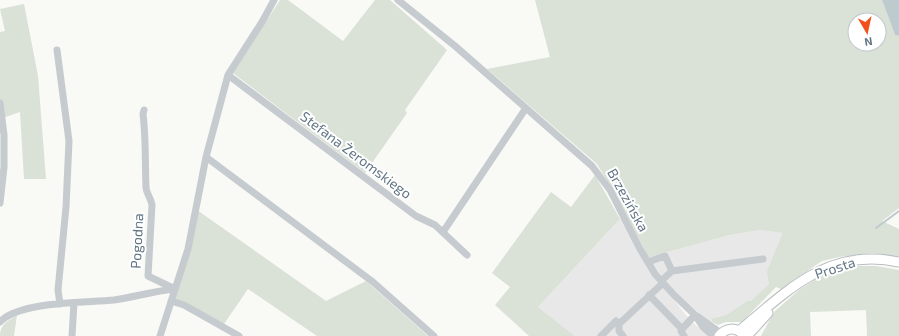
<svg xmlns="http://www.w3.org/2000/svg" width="899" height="336" viewBox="0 0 899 336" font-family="'Exo 2',sans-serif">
<rect width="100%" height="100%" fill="#f9f9f6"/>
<path fill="#e7e8e7" d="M623,216L655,276L690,320L708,336H575L538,307Z
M760,230L784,233L769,266V284L751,302L747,301L726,315L713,318L710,322L683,301L657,271L649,258L653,256L730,235Z"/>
<path fill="#dae1d7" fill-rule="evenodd" d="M280,0H288L343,41L375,0H390L447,50L405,110L407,113L365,173L233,73Z
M535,0H882L895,35L899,36V208L882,221L899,229V257L872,253L839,257L822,261L781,289L776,287L742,322H726L718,325L712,322L711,320L713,318L726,315L747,301H751L769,284L767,272L769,266L783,233L760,230L730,235L653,256L649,258L612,189L597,164L487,69L550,57ZM855,20H879V44H855Z
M24,4L38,76L46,179H24L20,112L0,119V32L5,31L0,9Z
M595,175L620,219L538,307L575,336H529L495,305L510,287L492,273L551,192L571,207Z
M197,210L326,301L366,281L428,336H317L248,289L224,324L175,299Z
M857,266H876L899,270V336H867L866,310L810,312L811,336H761L774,312L799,290L816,279L841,269Z
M17,315L14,336H0C0,324 8,321 17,315Z"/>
<path fill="#bdcace" d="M882,0H899V36L895,35Z"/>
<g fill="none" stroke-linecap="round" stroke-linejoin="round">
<path stroke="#bdcace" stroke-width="2" d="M876,228L899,211"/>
<defs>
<path id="major" d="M739,331C788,290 829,247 899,262
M719,336C726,327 736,327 744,335
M747,336L768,313"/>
</defs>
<use href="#major" stroke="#b9bec2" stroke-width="11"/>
<path stroke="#c6cbcf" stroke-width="7" d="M398,0L455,46L592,166L610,190L640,249L655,274L674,295L695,315L703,327L713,336
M57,50L69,141L66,207L58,290L60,304
M228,75L416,216L435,225L467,255
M0,103L4,135V167L0,203
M144,110L143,114C146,138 145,163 146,187C146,193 151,198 152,205L148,276L175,289
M206,157L373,282L434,336
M443,232L526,108
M648,262L665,256L672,271L661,281
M672,271L763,259
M649,295L682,329
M171,301L184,305L239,336
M697,316L721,333
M0,322C19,301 86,303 114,300C134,297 154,291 175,289
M619,324V331L623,336
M72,336L74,303
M160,336L188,249L206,157L228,75L262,22L274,0
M601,336L616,321L619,324L663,283
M684,336L681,331L682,329L695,315"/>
<use href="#major" stroke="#fff" stroke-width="9"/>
</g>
<g text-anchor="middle" stroke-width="4" stroke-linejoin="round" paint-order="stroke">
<g font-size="14" fill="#617584" stroke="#fff">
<text transform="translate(356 155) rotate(37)" y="5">Stefana Żeromskiego</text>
<text transform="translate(628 200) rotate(61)" y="5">Brzezińska</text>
<text transform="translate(137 241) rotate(-87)" y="5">Pogodna</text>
<text transform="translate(835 268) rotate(-18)" y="5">Prosta</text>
</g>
</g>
<g transform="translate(867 32) rotate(171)"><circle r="19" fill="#ffffff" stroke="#c0c8ce"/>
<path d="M0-3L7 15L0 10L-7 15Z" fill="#f24f1d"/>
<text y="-6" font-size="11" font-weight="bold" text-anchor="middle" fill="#617584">N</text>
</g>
</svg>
